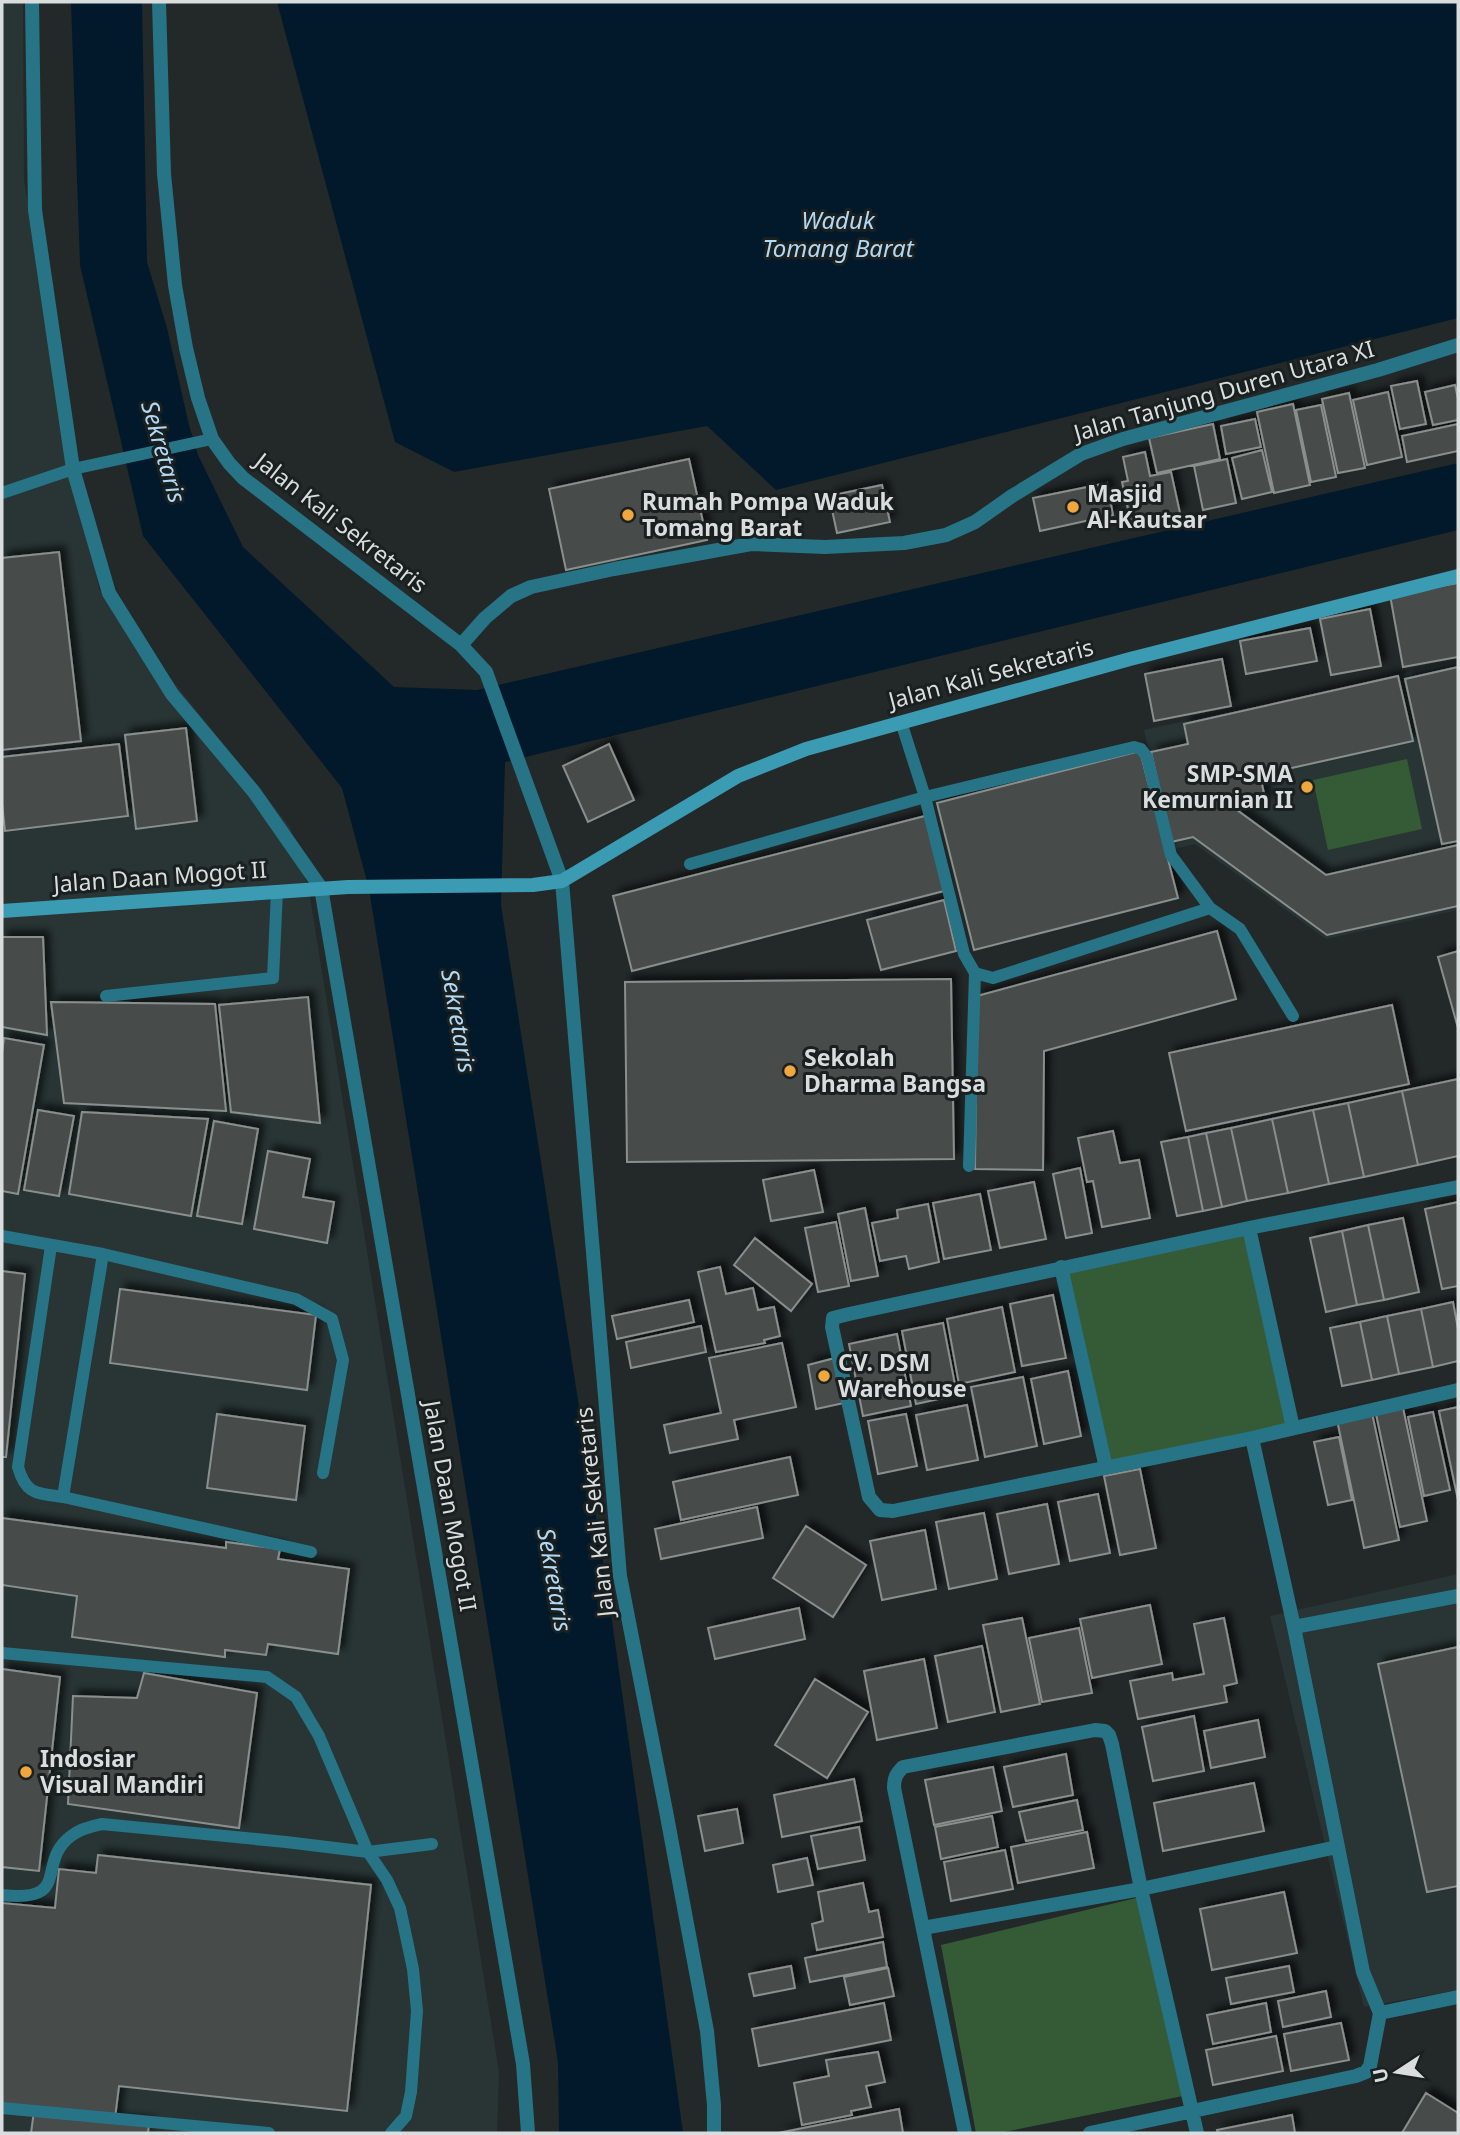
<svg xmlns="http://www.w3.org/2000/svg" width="1460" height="2135" viewBox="0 0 1460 2135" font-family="'Noto Sans',sans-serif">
<defs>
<filter id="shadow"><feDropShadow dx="6" dy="-6" stdDeviation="3.5" flood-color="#0009"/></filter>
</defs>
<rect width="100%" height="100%" fill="#232929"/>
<path fill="#283534" d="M2,2H23L24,181L99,589L290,827L309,891L499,2072L497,2133H2Z
M1458,661V910L1326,939L1195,844L1169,850L1144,730Z
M1458,1574V1990L1364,2007L1270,1616Z"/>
<path fill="#345b35" d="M1407,759L1422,829L1328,850L1313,780Z
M1246,1231L1288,1424L1110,1461L1066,1269Z
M1140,1897L1183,2096L999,2133H976L941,1945Z"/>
<path fill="#01192a" d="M71,2H142L147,262L167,328L189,425L198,455L243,547L394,687L477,690L1458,463V530L505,762L501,905L610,1606L683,2133H559L558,2062L369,889L342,788L143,536L80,265Z
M277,2H1458V318L776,490L707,426L454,472L395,442Z"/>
<path fill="#464b49" stroke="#898f8c" stroke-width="2" filter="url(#shadow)" d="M1417,381L1426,424L1400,429L1391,386Z
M1455,385L1458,399V420L1433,425L1425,392Z
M1388,392L1402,457L1367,465L1353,400Z
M1349,393L1365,468L1338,473L1322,399Z
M1293,404L1310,485L1274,493L1257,412Z
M1321,405L1336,477L1311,482L1296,410Z
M1255,419L1261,447L1226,454L1221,426Z
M1213,424L1220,459L1157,473L1149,438Z
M1458,424V451L1407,462L1402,436Z
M1262,450L1272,492L1242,499L1232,458Z
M1145,452L1150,476L1171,472L1180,513L1131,523L1122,482L1128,481L1123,457Z
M689,459L707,540L566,570L549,489Z
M1227,459L1236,503L1203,510L1194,466Z
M1107,483L1113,515L1040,531L1033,498Z
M882,485L890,522L837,533L829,496Z
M59,552L81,741L2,750V558Z
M1458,583V657L1403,667L1390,595Z
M1370,609L1381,666L1331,675L1320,619Z
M1310,628L1317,661L1246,674L1240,641Z
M1222,659L1231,706L1154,721L1145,674Z
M1458,667V841L1442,844L1405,679Z
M1398,676L1413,741L1260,775L1266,803L1237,810L1326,875L1458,845V906L1327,935L1193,837L1171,842L1151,752L1188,744L1184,724Z
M186,728L197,821L136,829L125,735Z
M119,744L128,816L5,831L2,803V757Z
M609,744L634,800L588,822L563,766Z
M1140,751L1178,898L974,950L937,803Z
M925,816L944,891L632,971L613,896Z
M944,900L956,951L881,970L867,920Z
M1217,931L1236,999L1044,1051L1043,1170L975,1169L977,996Z
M2,937H43L47,1035L2,1027Z
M1458,951V1028L1438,957Z
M951,979L954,1159L627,1162L625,982Z
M308,997L320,1123L231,1112L219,1005Z
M51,1002L215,1004L226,1111L64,1103Z
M1392,1005L1409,1084L1186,1131L1169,1053Z
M4,1038L44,1045L18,1194L2,1191V1053Z
M1458,1079V1156L1418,1165L1402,1091Z
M1402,1091L1418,1165L1364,1177L1348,1103Z
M1348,1103L1364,1177L1329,1184L1313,1110Z
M38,1110L74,1116L59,1196L24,1190Z
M1313,1110L1329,1184L1288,1193L1272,1119Z
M82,1112L208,1119L191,1216L69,1194Z
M1272,1119L1288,1193L1247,1201L1231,1128Z
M214,1121L258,1129L242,1224L197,1216Z
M1231,1128L1247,1201L1222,1207L1206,1133Z
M1113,1131L1120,1163L1139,1160L1150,1218L1102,1227L1093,1181L1087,1182L1078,1138Z
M1206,1133L1222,1207L1203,1211L1188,1137Z
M1188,1137L1203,1211L1177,1216L1161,1142Z
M268,1151L310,1159L303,1197L334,1202L327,1243L254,1229Z
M1080,1168L1092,1233L1066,1238L1053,1174Z
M814,1170L823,1212L771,1221L763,1180Z
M1034,1182L1046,1239L1000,1248L988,1191Z
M980,1194L991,1250L944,1259L933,1203Z
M1458,1202V1286L1442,1289L1425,1209Z
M928,1204L939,1262L909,1269L906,1256L880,1261L872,1223L898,1218L897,1210Z
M865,1208L878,1276L851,1281L838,1214Z
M1403,1218L1419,1292L1384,1300L1368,1225Z
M836,1222L849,1286L818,1292L805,1228Z
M1368,1225L1384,1300L1357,1305L1342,1231Z
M1342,1231L1357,1305L1326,1312L1310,1238Z
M755,1238L812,1284L791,1311L734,1265Z
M720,1267L726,1294L753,1288L758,1310L774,1307L780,1336L764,1340L765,1343L716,1352L698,1272Z
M2,1271L25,1274L6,1457H2Z
M120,1289L316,1315L307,1390L110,1363Z
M1053,1295L1066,1358L1022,1366L1010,1304Z
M689,1300L694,1322L617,1339L612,1316Z
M1453,1302L1458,1329V1361L1433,1367L1421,1309Z
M1002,1307L1015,1372L959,1384L947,1319Z
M1421,1309L1433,1367L1399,1374L1387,1316Z
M1387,1316L1399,1374L1372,1380L1360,1322Z
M1360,1322L1372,1380L1342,1386L1330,1328Z
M943,1323L957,1395L916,1404L902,1331Z
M701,1326L706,1352L631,1368L626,1342Z
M897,1334L911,1406L863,1416L849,1344Z
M782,1343L796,1407L734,1420L738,1439L670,1453L664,1425L721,1413L709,1358Z
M835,1358L844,1403L816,1409L808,1365Z
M1068,1371L1081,1436L1044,1444L1031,1379Z
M1023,1377L1037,1446L985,1457L971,1387Z
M967,1405L978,1460L927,1470L916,1415Z
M1458,1407V1500L1439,1411Z
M1403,1408L1427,1521L1400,1527L1376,1414Z
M1433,1412L1450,1490L1424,1496L1408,1417Z
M1372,1413L1399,1540L1364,1548L1337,1420Z
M217,1414L305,1426L296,1500L207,1488Z
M906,1414L917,1466L878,1474L868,1421Z
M1339,1437L1352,1500L1328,1505L1314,1442Z
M790,1457L798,1495L681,1520L673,1482Z
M1140,1469L1156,1548L1120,1555L1104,1476Z
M1098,1494L1110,1553L1070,1561L1058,1502Z
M1047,1504L1059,1564L1009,1574L997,1514Z
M757,1507L763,1538L661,1559L655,1529Z
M984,1513L997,1579L949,1589L936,1522Z
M2,1518L226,1548V1542L280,1549L278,1559L349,1569L338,1654L268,1644L266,1655L225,1650V1657L72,1637L77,1596L2,1585Z
M806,1526L866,1565L833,1617L773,1578Z
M925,1530L936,1589L882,1600L870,1541Z
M1150,1605L1162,1664L1092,1678L1080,1619Z
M799,1608L805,1639L715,1659L708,1628Z
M1022,1618L1040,1704L1001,1712L983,1625Z
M1224,1618L1237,1683L1224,1686L1227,1702L1138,1719L1130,1681L1172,1673L1173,1680L1204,1674L1194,1624Z
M1079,1628L1092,1693L1042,1702L1029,1638Z
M982,1646L995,1712L948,1722L935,1656Z
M1458,1647V1886L1427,1892L1378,1664Z
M924,1659L937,1728L877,1740L864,1671Z
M2,1669L60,1677L39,1871L2,1867Z
M144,1673L257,1693L239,1828L68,1804L73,1696L137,1698Z
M815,1679L868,1712L827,1778L775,1745Z
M1194,1716L1204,1771L1153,1781L1142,1727Z
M1258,1720L1265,1757L1211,1768L1204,1731Z
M1066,1754L1073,1795L1013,1807L1004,1767Z
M993,1767L1002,1811L934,1825L925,1780Z
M854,1779L862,1821L782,1837L774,1795Z
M1254,1783L1264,1831L1163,1851L1154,1803Z
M1077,1800L1083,1830L1026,1841L1019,1812Z
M737,1809L743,1843L705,1851L698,1816Z
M992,1816L998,1847L941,1859L935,1827Z
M859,1827L865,1860L818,1869L811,1836Z
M1087,1832L1094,1868L1018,1883L1011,1847Z
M1005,1850L1013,1889L951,1901L944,1862Z
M98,1855L371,1885L347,2111L119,2086L115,2118L2,2105V1903L55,1908L59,1869L96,1873Z
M807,1858L813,1885L778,1892L773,1865Z
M863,1883L869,1912L878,1910L883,1937L817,1950L812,1924L823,1921L818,1892Z
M1284,1892L1297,1953L1212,1970L1200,1909Z
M883,1942L887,1967L810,1982L805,1958Z
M791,1966L795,1988L754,1996L749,1974Z
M1289,1966L1294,1992L1231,2004L1226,1978Z
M888,1968L894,1996L850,2005L844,1977Z
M1326,1991L1331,2017L1283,2027L1278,2001Z
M884,2003L891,2040L759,2066L752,2029Z
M1266,2003L1271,2032L1213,2044L1207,2015Z
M1341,2023L1349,2060L1291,2071L1284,2034Z
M1276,2036L1283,2071L1213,2085L1206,2050Z
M878,2052L885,2082L866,2086L871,2107L851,2111L852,2115L802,2125L794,2083L829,2076L826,2060Z
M1426,2093L1458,2113V2133H1402Z
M899,2109L903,2133H778Z
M34,2111L149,2124L148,2133H31Z
M1292,2115L1295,2133H1218L1217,2130Z"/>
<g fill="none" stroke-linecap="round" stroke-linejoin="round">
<path stroke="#267486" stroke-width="12" d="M2,493L73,469L212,439
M901,722L925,797L964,954L975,973L993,978L1210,908
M690,864L925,797L1134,747L1141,749L1147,757L1171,855L1210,908L1240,929L1293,1016
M106,996L273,978L277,891
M969,1166L975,973
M2,1236L103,1254L296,1299L332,1319L343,1360L323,1473
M51,1246L18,1467C26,1495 37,1493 63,1497
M103,1254L63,1497L311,1552
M2,1653L267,1677L296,1697L319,1736L368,1852L387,1880L400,1908L413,1969L417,2011L411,2092L406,2116L391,2133
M2,1895C73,1903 35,1863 71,1836C80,1829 92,1826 102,1824L286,1842L368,1852L432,1844
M2,2108L269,2133"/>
<path stroke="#267486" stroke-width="14" d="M32,2L35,210L73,469L109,593L172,694L254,792L321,888L523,2064L528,2133
M159,2L164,174L175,285L186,348L198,398L212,439L229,463L243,478L461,645L486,672L562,881L620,1576L666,1811L707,2031L714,2105V2133
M461,645L485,618L511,596L531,587L614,569L751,544L825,547L904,543L946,535L975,522L1012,496L1081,454L1123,439L1378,370L1458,345
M1458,1187L1249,1228L849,1314L833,1318L832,1327L869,1497L880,1510L893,1511L1252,1438L1458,1390
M1249,1228L1293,1428
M1061,1267L1106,1468
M1294,1627L1458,1596
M923,1928L1141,1889L1337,1847
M1380,2013L1458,1997
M965,2133L894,1788C894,1778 896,1774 903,1767L1095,1730L1105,1731L1109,1735L1112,1744L1141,1889L1197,2133
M1090,2133L1356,2076L1366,2072L1370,2066L1380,2013L1363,1972L1294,1627L1252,1438"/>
<path stroke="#3a9bb3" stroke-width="14" d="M2,911L348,887L533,885L562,881L738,776L806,749L1130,659L1458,576"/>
</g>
<g fill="#efa73e" stroke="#1a201f" stroke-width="2.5">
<circle cx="1073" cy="507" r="7"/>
<circle cx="628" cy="515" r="7"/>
<circle cx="1307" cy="787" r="7"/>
<circle cx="790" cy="1071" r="7"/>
<circle cx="824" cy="1376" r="7"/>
<circle cx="26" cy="1772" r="7"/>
</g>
<g text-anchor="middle" stroke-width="6" stroke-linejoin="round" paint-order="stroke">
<g font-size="23" fill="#d9dddd" stroke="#1a201f">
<text transform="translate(1224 391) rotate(-16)" y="8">Jalan Tanjung Duren Utara XI</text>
<text transform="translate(341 523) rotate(38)" y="8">Jalan Kali Sekretaris</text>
<text transform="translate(991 674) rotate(-15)" y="8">Jalan Kali Sekretaris</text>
<text transform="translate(160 877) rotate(-4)" y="8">Jalan Daan Mogot II</text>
<text transform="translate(450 1506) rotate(80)" y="8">Jalan Daan Mogot II</text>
<text transform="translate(595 1512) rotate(-96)" y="8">Jalan Kali Sekretaris</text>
</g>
<g font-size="23" font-weight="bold" fill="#d9dddd" stroke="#1a201f" text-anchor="start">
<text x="1087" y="502">Masjid<tspan x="1087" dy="26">Al-Kautsar</tspan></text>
<text x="642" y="510">Rumah Pompa Waduk<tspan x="642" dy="26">Tomang Barat</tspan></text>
<text x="1293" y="782" text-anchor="end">SMP-SMA<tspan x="1293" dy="26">Kemurnian II</tspan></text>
<text x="804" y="1066">Sekolah<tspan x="804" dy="26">Dharma Bangsa</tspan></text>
<text x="838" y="1371">CV. DSM<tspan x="838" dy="26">Warehouse</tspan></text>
<text x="40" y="1767">Indosiar<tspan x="40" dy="26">Visual Mandiri</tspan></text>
</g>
<g font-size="24" font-style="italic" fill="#b1d8f5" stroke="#1a201f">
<text x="838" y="229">Waduk<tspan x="838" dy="28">Tomang Barat</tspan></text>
<text transform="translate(163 452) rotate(74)" y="8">Sekretaris</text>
<text transform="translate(458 1021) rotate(80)" y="8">Sekretaris</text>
<text transform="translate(554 1580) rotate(80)" y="8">Sekretaris</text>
</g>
</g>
<rect width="1460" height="2135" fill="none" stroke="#d9dddd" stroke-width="7"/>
<g transform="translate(1397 2072) rotate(258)" stroke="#1a201f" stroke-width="5" paint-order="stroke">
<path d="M0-5L12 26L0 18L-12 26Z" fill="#d9dddd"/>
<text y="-10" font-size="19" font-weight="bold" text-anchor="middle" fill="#d9dddd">U</text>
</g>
</svg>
